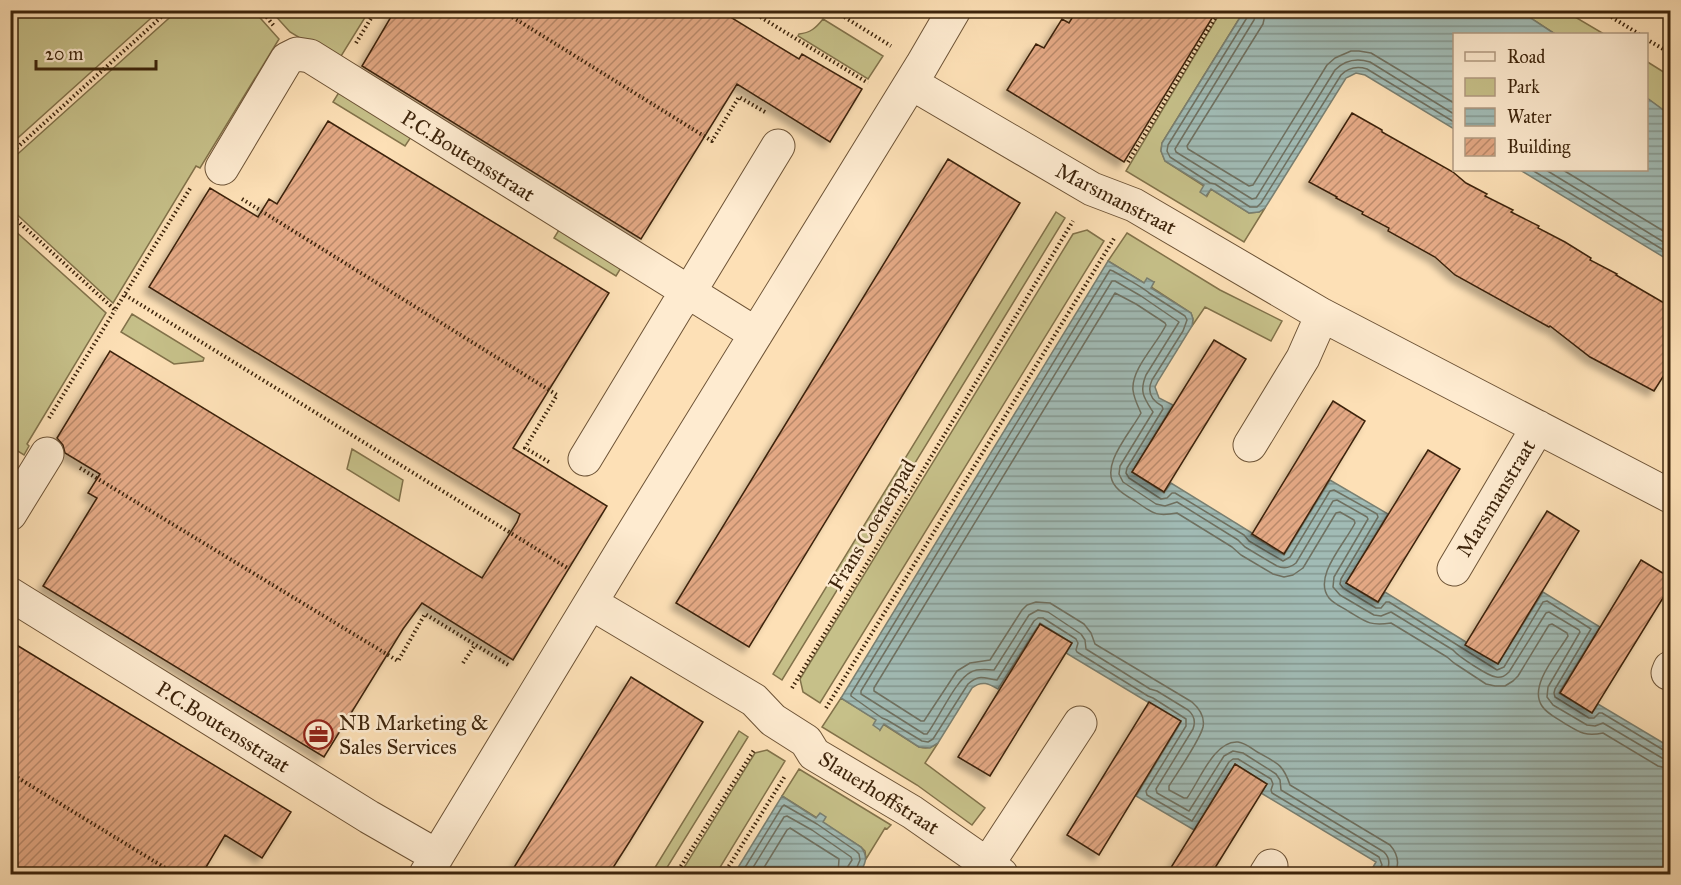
<svg xmlns="http://www.w3.org/2000/svg" width="1681" height="885" viewBox="0 0 1681 885" font-family="'IM FELL Great Primer',serif">
<defs>
<pattern id="water-rules" width="6" height="5" patternUnits="userSpaceOnUse" patternTransform="scale(1.5)"><rect width="6" height="5" fill="#a1bbb5"/><path d="M0 2.5h6" fill="none" stroke="#849891"/></pattern>
<pattern id="building-hatch" width="6" height="6" patternUnits="userSpaceOnUse" patternTransform="scale(1.5)"><rect width="6" height="6" fill="#e3a884"/><path d="M-1 1l2-2M0 6l6-6M5 7l2-2" fill="none" stroke="#b9896a"/></pattern>
<filter id="shadow"><feDropShadow dx="-5.5" dy="5.5" stdDeviation="3" flood-color="#0004"/></filter>
</defs>
<rect width="100%" height="100%" fill="#fde0b6"/>
<filter id="stains"><feTurbulence type="fractalNoise" baseFrequency=".00333" numOctaves="4"/><feColorMatrix values="0 0 0 0 .2 0 0 0 0 .09 0 0 0 0 .02 0 0 0 .5 -.17"/></filter>
<radialGradient id="worn" r=".72"><stop offset=".6" stop-color="#630" stop-opacity="0"/><stop offset="1" stop-color="#630" stop-opacity=".3"/></radialGradient>
<path fill="#c6c089" stroke="#82724a" stroke-width="1.5" d="M11,10H159V11L11,144Z
M177,11H254L279,39L200,168L196,166L113,303L11,209V160Z
M271,11H369L338,61L290,32Z
M1221,11H1244L1162,143L1161,151L1165,161L1204,186L1207,196L1211,189L1249,213L1259,212L1265,208L1244,242L1126,171Z
M1520,11H1565L1604,34H1555Z
M823,19L883,56L868,79L798,36L799,34C810,33 816,28 823,19Z
M1646,61L1670,76V115L1647,98Z
M341,89L413,134L405,146L333,102Z
M1056,212L1065,218L782,680L773,674Z
M562,225L624,263L616,276L554,238Z
M13,229L106,313L27,444L29,446L24,455L13,448L10,452V237L13,235Z
M1087,230L1104,241L820,703L803,692L800,679L1073,234Z
M1127,233L1220,290L1282,321L1271,341L1205,307L1192,326L1193,319L1191,313L1151,287L1154,282L1144,283L1108,261Z
M132,314L204,358L203,361L174,364L121,332Z
M352,449L403,480L399,501L347,469Z
M841,698L877,720L880,730L883,724L919,747C927,749 931,748 938,743L925,763L985,808L972,825L917,785L822,727Z
M739,731L748,737L663,874H651Z
M767,750L785,761L716,874H680L755,753Z
M799,769L891,825L887,829L885,828L866,859L865,851L861,847L822,822L825,817L817,818L782,796Z"/>
<path fill="url(#water-rules)" stroke="#797f71" stroke-width="1.5" d="M1244,11H1520L1555,34H1454V129L1365,75L1356,73L1346,78L1265,208L1259,212L1249,213L1211,189L1206,196L1200,192L1204,185L1165,161L1161,151L1162,143Z
M1647,98L1670,115V261L1520,170H1646Z
M1108,261L1144,283L1147,278L1154,282L1151,288L1191,313L1193,319L1192,326L1158,381L1155,387L1159,398L1173,405L1132,472L1164,493L1171,483L1252,533L1251,535L1284,555L1330,480L1388,514L1346,583L1378,603L1385,592L1466,642V644L1498,664L1543,592L1600,627L1559,693L1592,713L1598,704L1670,747V874H1369L1376,862L1261,793L1267,784L1235,764L1194,830L1136,796L1181,722L1066,653L1072,643L1040,623L998,689C989,684 982,680 972,688L938,743L930,748L919,747L884,724L880,730L873,725L876,720L841,698Z
M782,796L816,818L820,813L826,817L823,822L861,847C869,857 865,865 859,874H734Z"/>
<g fill="none" stroke-linecap="round" stroke-linejoin="round">
<path stroke="#6f7060" stroke-width="1.5" d="M1249,10L1248,16L1168,145L1167,151L1170,157L1210,183L1215,184L1250,207H1257L1261,203L1341,75C1349,67 1357,66 1367,69L1454,122
M1257,10L1254,20L1175,149L1176,152L1252,199L1256,198L1335,70C1345,60 1357,58 1370,62L1454,114
M1266,10L1263,24L1187,146L1188,149L1249,186L1253,185L1327,65L1335,58L1351,51H1359L1371,53L1454,103
M1532,170L1670,254
M1546,170L1670,246
M1563,170L1670,235
M741,874L782,807L784,805L817,824L856,851L859,854L860,860L854,874
M749,874L784,817L787,816L812,830L851,857L852,860L847,868V874
M760,874L787,830L790,828L839,859L838,874
M1376,874L1382,865L1379,857L1272,793L1271,790L1273,784L1271,779L1238,759H1233L1229,762L1192,821L1147,795L1146,791L1186,726V719L1153,698L1148,696L1077,652L1076,650L1078,643L1076,639L1043,618H1038L1034,621L997,680C985,679 980,673 968,684L933,739L928,742L922,741L887,720L882,718L851,696V694L1110,270L1113,271C1121,276 1143,287 1149,293L1185,316L1187,320L1183,331L1152,380C1147,391 1151,400 1162,406L1163,409L1127,468L1126,473L1129,478L1161,499L1167,498L1172,493H1175L1244,535L1249,541L1283,561L1290,557L1330,491L1334,490L1377,514L1378,517L1341,579L1340,584L1343,588L1376,608H1381L1386,602H1389L1497,670L1504,667L1543,602L1547,601L1591,629L1555,689L1554,693L1555,697L1589,718H1594L1599,713H1602L1665,751L1670,752
M1385,874C1390,866 1391,859 1384,852L1281,790L1280,780L1276,774L1243,753L1233,751L1224,756L1189,811L1187,810L1157,793L1156,789L1193,729C1196,721 1194,715 1188,710L1157,691L1150,689L1086,649L1085,640L1081,634L1048,612L1038,610L1029,615L994,670C987,670 979,668 971,672C956,679 938,720 927,734H924L861,694V691L1112,281H1115L1141,296L1179,322L1146,375C1139,392 1144,398 1153,412L1120,466L1119,474L1123,482L1156,504L1165,506L1177,502L1238,540L1245,547L1277,566C1284,569 1290,568 1296,563L1333,501L1337,500L1367,517L1368,519L1334,577L1333,587L1340,595L1374,615L1381,616L1391,612L1453,650C1459,657 1488,676 1496,677C1502,678 1505,676 1509,672L1546,613L1549,612L1579,630L1580,632L1548,687L1547,697L1553,705L1587,725L1595,726L1603,723L1662,758L1670,760
M1395,874C1400,863 1398,854 1390,845L1290,785C1283,764 1277,763 1259,753C1252,749 1246,743 1238,742C1214,740 1199,782 1187,798H1184L1169,790V786C1177,773 1200,740 1203,727C1205,717 1200,709 1192,702L1095,644L1091,633L1084,624L1050,603L1036,602L1027,605L1022,610L990,660L970,663L957,671L924,721H921L874,691V688L1115,293L1136,304L1165,323L1166,325C1157,344 1131,369 1133,390C1134,399 1138,406 1141,413C1131,432 1098,467 1116,487C1121,493 1128,497 1135,501C1153,513 1155,517 1177,513L1232,547L1241,555L1273,574L1284,577L1293,575L1303,568L1336,513L1340,512L1354,520L1355,523C1346,542 1312,577 1329,598C1334,604 1342,607 1348,611C1366,622 1369,626 1391,623L1447,657L1454,663L1486,684L1495,686H1505L1513,681L1518,676L1549,625L1552,624L1567,633L1568,636C1558,653 1528,686 1542,706C1547,714 1557,718 1564,723C1579,732 1585,737 1603,733L1658,766L1670,769"/>
</g>
<path fill="url(#building-hatch)" stroke="#3d240b" stroke-width="1.5" filter="url(#shadow)" d="M395,10H719L799,59L802,54L862,89L830,142L737,84L641,239L362,66Z
M1077,10H1217L1124,162L1007,90L1036,44L1044,48L1062,19L1069,23Z
M1352,113L1382,130V132L1453,172L1466,183L1487,194L1485,196L1513,210L1511,212L1539,226L1538,228L1565,242L1591,258L1590,260L1617,274L1616,275L1671,307V364L1654,391L1590,357L1550,326L1549,327L1455,275L1435,257L1388,231L1389,228L1362,214L1363,212L1336,198L1337,197L1309,182Z
M328,121L609,293L513,448L607,506L513,660L422,603L403,629L324,757L43,586L97,498L88,493L100,474L65,453L63,445L57,438L110,351L482,578L517,522L520,514L149,287L210,188L258,217L269,199L277,204Z
M948,159L1020,203L749,647L676,603Z
M1214,340L1246,359L1164,492L1132,472Z
M1333,401L1365,421L1284,554L1252,534Z
M1428,450L1460,469L1378,602L1346,583Z
M1547,511L1579,531L1498,664L1465,645Z
M1641,560L1671,578V585L1592,713L1560,693Z
M1040,624L1072,643L990,776L958,757Z
M10,641L291,812L262,858L225,835L202,874H10Z
M631,677L703,722L630,841L609,874H510Z
M1149,702L1181,721L1099,855L1067,835Z
M1235,764L1267,784L1218,863L1211,874H1167Z"/>
<g fill="none" stroke-linecap="round" stroke-linejoin="round">
<defs>
<path id="minor" d="M911,83L1092,189L1134,205L1322,315L1670,496
M222,168L287,59L297,54L310,56L756,334
M1250,445L1303,358L1322,315
M585,459L677,307L696,281L778,146
M10,514L47,454
M1454,569L1538,427
M10,594L369,817L437,856
M591,603L754,700L773,720L806,741L814,754L912,812L1001,874
M1668,673L1670,668
M987,865L1080,723
M426,874L622,551L922,65L954,10
M1266,874L1271,866"/>
</defs>
<use href="#minor" stroke="#6d5336" stroke-width="35"/>
<path stroke="#3d240b" stroke-width="4" stroke-dasharray="1.5 3" stroke-linecap="butt" d="M261,10L274,26
M501,10L712,141L739,97L765,112
M749,10L868,83
M833,10L891,46
M1600,10L1639,34
M1646,39L1670,53
M356,43L376,10
M1142,139L1220,10
M10,154L169,10
M1128,162L1140,142
M242,199L557,395L525,448L549,462
M10,214L115,310L191,187
M125,295L569,569
M49,418L115,310
M80,468L398,661L425,614L510,666
M463,663L475,645
M792,688L1073,221
M826,708L1115,237
M10,773L175,874
M676,874L754,750
M724,874L785,776"/>
<use href="#minor" stroke="#feebd0" stroke-width="33"/>
</g>
<defs>
<symbol id="office-ring" viewBox="-11 -11 22 22"><circle r="9.5" fill="#feebd0" stroke="#8f2418" stroke-width="1.5"/><path d="M-6-3h4V-5.5h4V-3h4V5H-6ZM-1-4.5V-3h2v-1.5ZM-6 0V1H6V0Z" fill="#8f2418"/></symbol>
</defs>
<g fill-rule="evenodd">
<use href="#office-ring" x="302" y="718" width="33" height="33"/>
</g>
<g text-anchor="middle" stroke-width="5" stroke-linejoin="round" paint-order="stroke">
<g font-size="21" fill="#3d240b" stroke="#feebd0">
<text transform="translate(468 156) rotate(32)" y="7">P.C.Boutensstraat</text>
<text transform="translate(1116 199) rotate(27)" y="7">Marsmanstraat</text>
<text transform="translate(1496 498) rotate(-59)" y="7">Marsmanstraat</text>
<text transform="translate(872 525) rotate(-59)" y="7">Frans Coenenpad</text>
<text transform="translate(223 727) rotate(32)" y="7">P.C.Boutensstraat</text>
<text transform="translate(879 793) rotate(32)" y="7">Slauerhoffstraat</text>
</g>
<g font-size="21" fill="#3d240b" stroke="#feebd0" text-anchor="start">
<text x="339" y="730">NB Marketing &amp;<tspan x="339" dy="24">Sales Services</tspan></text>
</g>
</g>
<rect width="1681" height="885" fill="none" stroke="#fde0b6" stroke-width="36"/>
<rect x="12" y="12" width="1657" height="861" fill="none" stroke="#3d240b" stroke-width="3"/>
<rect x="18" y="18" width="1645" height="849" fill="none" stroke="#3d240b" stroke-width="1.5"/>
<rect x="1453" y="33" width="195" height="138" fill="#feebd0" stroke="#b19b81" stroke-width="1.5"/>
<rect x="1465" y="52" width="30" height="9" fill="#feebd0" stroke="#b19b81" stroke-width="1.5"/>
<text x="1507" y="63" font-size="18" fill="#3d240b">Road</text>
<rect x="1465" y="78" width="30" height="18" fill="#c6c089" stroke="#b19b81" stroke-width="1.5"/>
<text x="1507" y="93" font-size="18" fill="#3d240b">Park</text>
<rect x="1465" y="108" width="30" height="18" fill="url(#water-rules)" stroke="#b19b81" stroke-width="1.5"/>
<text x="1507" y="123" font-size="18" fill="#3d240b">Water</text>
<rect x="1465" y="138" width="30" height="18" fill="url(#building-hatch)" stroke="#b19b81" stroke-width="1.5"/>
<text x="1507" y="153" font-size="18" fill="#3d240b">Building</text>
<path d="M36 60v9h120v-9" fill="none" stroke="#3d240b" stroke-width="3"/>
<text x="45" y="60" font-size="18" fill="#3d240b" stroke="#feebd0" stroke-width="4.5" paint-order="stroke">20 m</text>
<rect width="100%" height="100%" filter="url(#stains)"/>
<rect width="100%" height="100%" fill="url(#worn)"/>
</svg>
